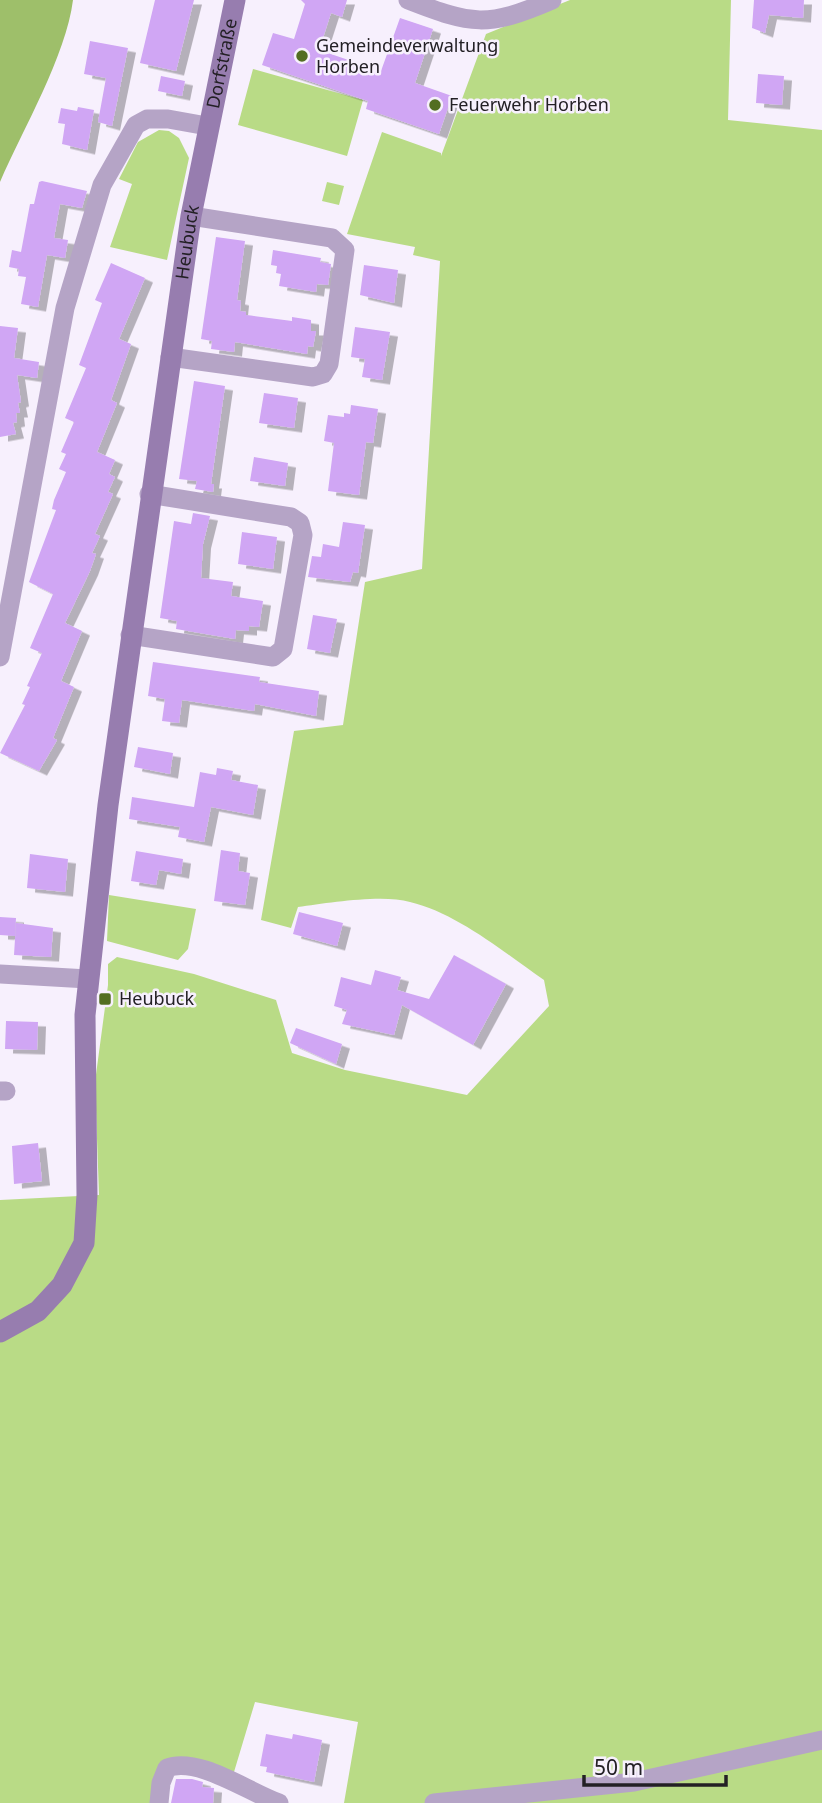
<svg xmlns="http://www.w3.org/2000/svg" width="822" height="1803" viewBox="0 0 822 1803" font-family="'Noto Sans',sans-serif">
<defs>
<filter id="shadow"><feDropShadow dx="8" dy="4.5" stdDeviation="0" flood-color="#0004"/></filter>
</defs>
<rect width="100%" height="100%" fill="#f7f0fd"/>
<path fill="#b9db86" d="M570,0H731L728,120L822,130V1803H344L358,1722L255,1702L231,1782L179,1763L159,1803H0V1200L99,1195L95,1082L108,985V964L117,957L194,974L276,1000L292,1053L345,1070L467,1095L549,1006L544,980C505,953 457,913 410,902C382,894 328,903 298,907L291,928L261,920L294,731L343,725L365,582L422,569L440,261L413,255L415,247L347,234L382,132L441,153V156L486,34Z
M253,69L363,100L347,156L238,125Z
M159,130L169,131L179,138L189,158L167,260L110,247L132,184L119,179L138,142Z
M327,182L344,186L339,205L322,201Z
M109,895L196,909L188,949L178,960L107,941Z"/>
<path fill="#9ebf6a" d="M0,0H73C66,56 23,129 0,182Z"/>
<path fill="#d0a6f4" filter="url(#shadow)" d="M155,0H194L176,71L140,63Z
M301,0H347L342,17L331,13L319,50L381,71L400,18L433,29L415,83L452,96L439,134L366,109L368,101L262,65L273,33L294,39L305,4Z
M754,0H804L803,18L769,15L765,33L752,28Z
M90,41L128,48L112,126L98,122L106,78L84,74Z
M758,74L784,76L782,105L756,103Z
M161,76L185,81L182,96L158,91Z
M78,107L94,110L87,150L62,144L65,124L58,123L61,108L77,111Z
M42,181L87,191L82,208L60,204L54,238L68,240L65,258L47,255L38,307L21,304L26,277L18,276L19,269L9,267L12,250L21,252L30,204H34L39,182Z
M216,237L245,241L237,300L241,301L240,311L246,312V315L292,321V317L311,320V331H316L313,347L308,346L307,354L235,342L234,352L211,349L212,341L201,339Z
M273,250L321,258L320,262L331,264L328,285L317,284L316,292L279,286L281,274L276,273L277,266L271,265Z
M111,263L145,278L119,339L131,344L111,400L117,403L97,452L115,460L109,474L115,477L108,492L113,494L95,534L100,536L92,553L96,554L90,571L65,623L82,631L61,681L74,687L53,738L57,740L39,771L0,753L25,705L22,704L30,687L27,686L42,653L30,648L53,594L29,582L56,510L52,509L54,500L66,472L59,469L66,454L61,452L74,422L65,418L86,368L79,365L102,303L95,300Z
M364,265L398,270L394,303L360,295Z
M0,326L18,328L14,358L39,362L37,378L17,375L21,402L18,403L20,413H16L17,422L13,423L16,434L0,437Z
M355,327L390,332L382,380L362,377L365,359L351,357Z
M194,381L225,386L211,484H214L213,492L195,489L197,481L179,479Z
M264,393L298,398L294,428L259,423Z
M351,405L378,409L373,443L366,442L359,495L328,491L334,443L324,441L328,415L344,417V413L350,414Z
M254,457L288,463L285,486L250,481Z
M193,513L210,516L203,544L201,578L233,582L231,596L263,601L259,627L249,626V631L236,630L235,639L176,629L177,621L160,618L174,521L191,524Z
M343,522L365,525L358,573L353,572L350,582L308,577L312,556L321,557L323,544L339,547Z
M242,532L277,537L273,569L238,564Z
M313,615L337,619L330,653L307,649Z
M153,662L260,677L259,682L319,691L316,716L255,704L254,711L182,700L179,723L162,721L165,699L148,696Z
M138,747L173,753L170,774L134,767Z
M217,768L233,771L231,780L258,785L253,815L211,807L204,842L178,837L180,827L129,819L132,797L194,807L200,772L216,775Z
M221,850L240,853L238,871L250,873L245,905L214,901Z
M136,851L183,859L181,874L159,870L156,885L131,881Z
M30,854L68,859L65,892L27,888Z
M299,912L343,923L337,946L293,934Z
M0,917L16,918L15,936L0,935Z
M16,923L53,928L51,957L14,955Z
M454,955L506,984L473,1045L402,1005L394,1035L342,1024L347,1010L334,1006L341,977L371,985L375,970L401,977L397,990L429,999Z
M6,1021L38,1022L37,1050L5,1049Z
M296,1028L342,1044L336,1064L290,1043Z
M38,1143L42,1181L14,1184L12,1146Z
M266,1734L292,1739L293,1734L322,1740L314,1782L266,1772L267,1767L260,1766Z
M176,1779H192L203,1782L202,1787L214,1788L213,1803H171Z"/>
<g fill="none" stroke-linecap="round" stroke-linejoin="round">
<path stroke="#b5a4c6" stroke-width="19" d="M408,0C472,25 487,28 552,0
M170,357L313,377L323,374L329,364L345,250L332,238L191,216
M130,635L273,657L283,649L303,535L300,523L291,517L149,494
M0,657L65,308L102,185L136,125L147,119H168L207,126
M0,974L88,979
M0,1091H6
M159,1803L161,1783L167,1768C198,1756 248,1792 279,1803
M434,1803L634,1782L822,1740"/>
<path stroke="#977daf" stroke-width="21" id="s1" d="M0,1332L38,1311L62,1285L84,1243L87,1195L85,1015L108,805L191,216L235,0"/>
</g>
<g fill="#536e21" stroke="#f7f0fd" stroke-width="2.5">
<circle cx="302" cy="56" r="7"/>
<circle cx="435" cy="105" r="7"/>
<rect x="98" y="992" width="14" height="14" rx="3.5"/>
</g>
<g text-anchor="middle" stroke-width="5" stroke-linejoin="round" paint-order="stroke">
<g font-size="18" fill="#232025" stroke="#f7f0fd" text-anchor="start">
<text x="316" y="52">Gemeindeverwaltung<tspan x="316" dy="21">Horben</tspan></text>
<text x="449" y="111">Feuerwehr Horben</text>
<text x="119" y="1005">Heubuck</text>
</g>
<g font-size="18" fill="#232025" stroke="#f7f0fd">
<text dy="6" stroke="none"><textPath href="#s1" startOffset="1316">Dorfstraße</textPath></text>
<text dy="6" stroke="none"><textPath href="#s1" startOffset="1134">Heubuck</textPath></text>
</g>
</g>
<path d="M584 1775v10h142v-10" fill="none" stroke="#232025" stroke-width="3.5"/>
<text x="594" y="1775" font-size="21" fill="#232025" stroke="#f7f0fd" stroke-width="5" paint-order="stroke">50 m</text>
</svg>
